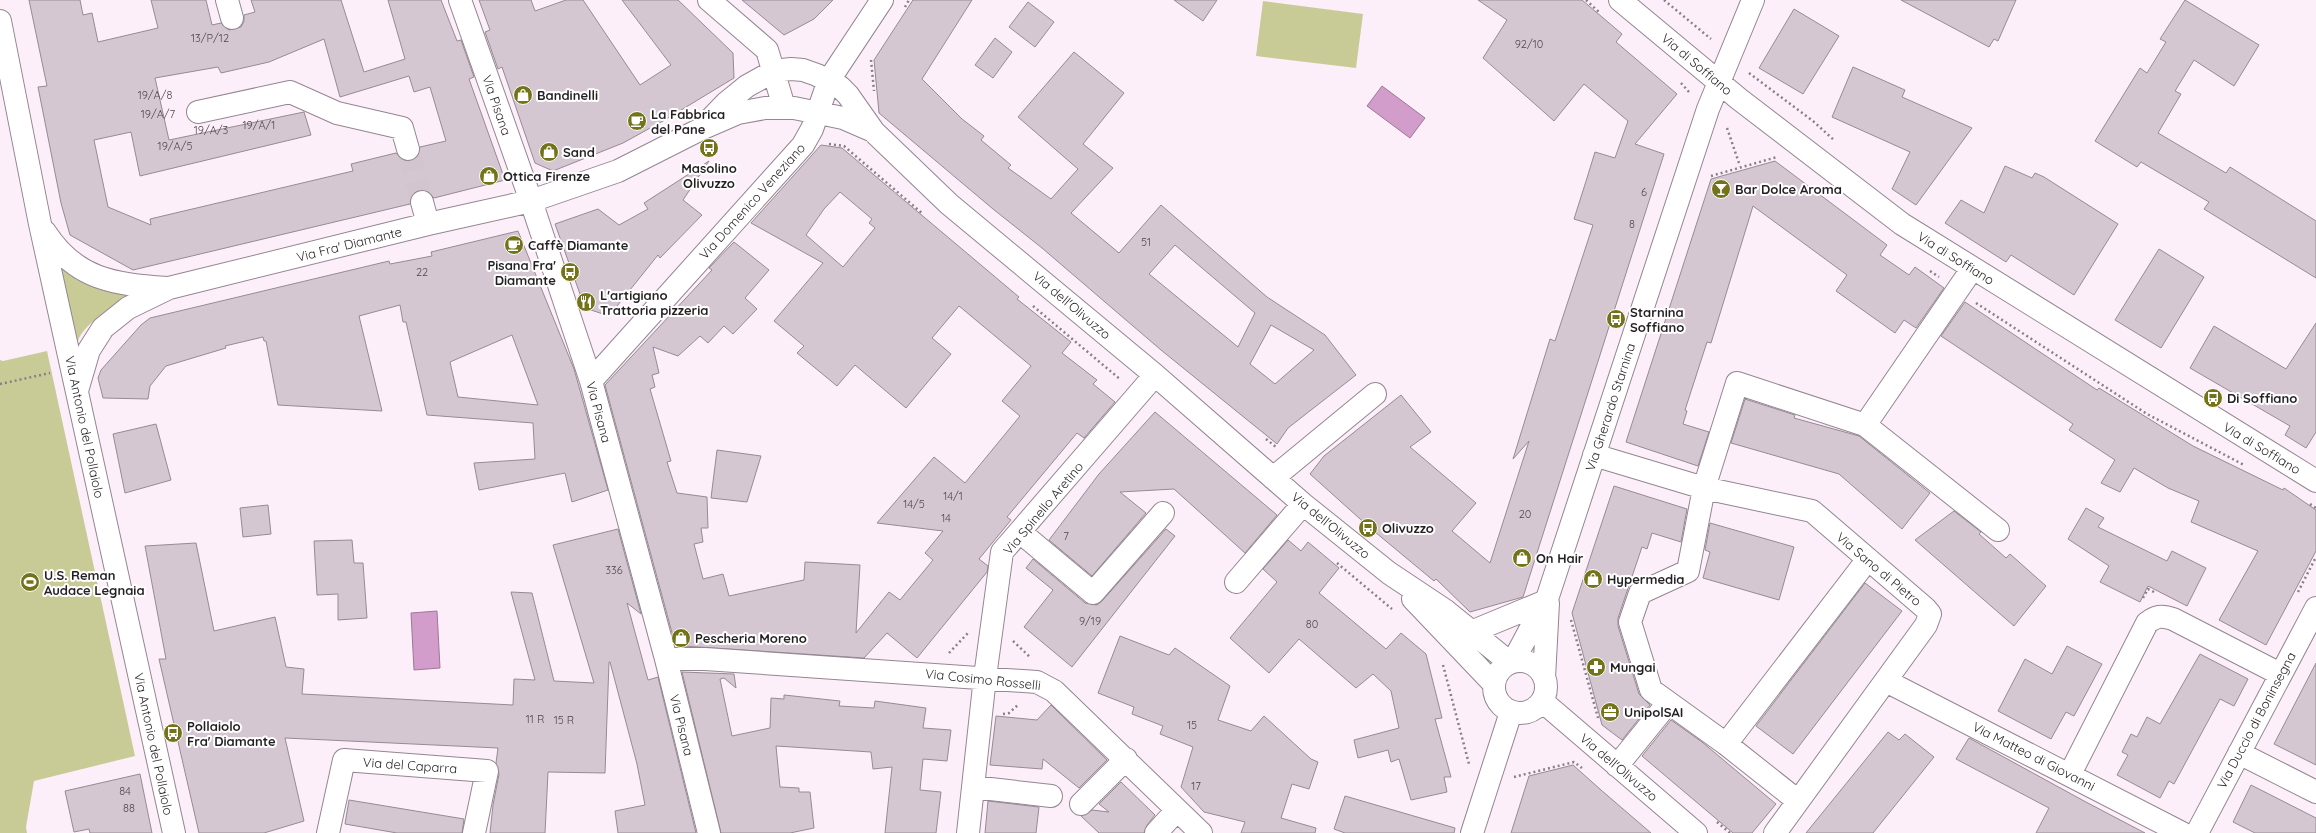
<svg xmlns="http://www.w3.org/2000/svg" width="2316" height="833" viewBox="0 0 2316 833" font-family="Quicksand,sans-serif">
<rect width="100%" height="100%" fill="#fdeffa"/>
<path fill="#c9cb97" d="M1263,1L1363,14L1356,68L1256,56Z
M53,257C80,287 100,289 138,293C119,303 90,318 79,338C77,343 77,351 76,356Z
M47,351L135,756L34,781L26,827L27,833H0V360L3,361Z"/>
<path fill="#d29dca" stroke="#9e7798" d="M1382,86L1425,118L1410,138L1367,106Z
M437,611L440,668L414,670L411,613Z"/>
<path fill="#d5c7d2" stroke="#978a95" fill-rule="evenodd" d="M29,0H80L83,15L92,13L98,42L158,28L151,0H206L212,25L221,23L229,30L241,27L244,21V15L255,12L251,0H341L364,72L405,59L388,0H441L457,41L461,40L474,77L469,79L505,180L434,198L426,190H419L413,194L410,204L133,270L70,235L61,203L38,87L47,86ZM324,39L340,97L409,76L414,92L430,87L446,141L420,147L417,157L411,161H405L396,153L351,164L353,171L150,219L151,225L108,207L94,140L131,132L140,176L311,135L304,112L169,140L155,78L218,67L221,73L269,62Z
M479,0H531L535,11L566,0H583L640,85L671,65L622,0H678L733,53L734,78L663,121L623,143L553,171L535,163L502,67L498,69L485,32L490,30Z
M742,0H833L814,19L784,35Z
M913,0H972L922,79L962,119L984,136L981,140L1011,165L1008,168L1051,199L1078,169L1018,117L1074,52L1124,93L1083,144L1113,168L1071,213L1119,253L1161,205L1267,297L1325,335L1356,375L1288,428L1277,444L1161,350L1042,248L993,209L879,113L874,60ZM1175,245L1255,313L1238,347L1149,274ZM1271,325L1314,350L1275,384L1250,364Z
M1174,0H1217L1203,21Z
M1478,0H1582L1622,34L1616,42L1677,94L1635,144L1664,154L1523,597L1470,612L1436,579L1434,581L1369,527L1310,474L1324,456L1401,395L1431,432L1410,447L1476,503L1452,531L1490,563L1529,441L1513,459L1550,339L1555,341L1593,225L1574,219L1587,178L1595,152L1615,158L1628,121L1584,84L1554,121L1483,58L1507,20Z
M1901,0H2016L1998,41L1994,39L1989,47Z
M2185,0L2259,45L2234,86L2194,60L2175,91L2181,94L2158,133L2226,173L2230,167L2316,221V278L2204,209L2209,202L2141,162L2137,167L2095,141L2140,68L2147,73L2166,42L2160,39Z
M1028,2L1054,22L1035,47L1009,27Z
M1794,9L1839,36L1803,94L1759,68Z
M995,38L1012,52L993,78L975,65Z
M1853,67L1905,90L1902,97L1972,128L1916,205L1892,189L1910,152L1832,117Z
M821,145L842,148L1019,297L1017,299L1071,342L1062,353L1097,380L1093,384L1115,402L1084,438L1077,433L1007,517L1011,520L979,559L988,566L987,572L917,658L887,633L864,658L683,646L674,640L605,385L712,270L709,268L734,242L769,270L745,298L757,309L733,334L724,326L708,343L700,336L678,356L653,347L659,373L652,375L655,387L650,389L671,461L667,462L677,493L707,497L708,528H701L703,542L694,544L703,579L723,574L729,596L804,580L805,562L860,565L856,633L889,592L900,600L933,560L925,553L943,531L877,523L934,457L965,483L1020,416L1002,401L1031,366L959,306L932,338L951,354L906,408L855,365L837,386L797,353L804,346L774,321L823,263L751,223ZM840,192L872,219L869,223L875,228L843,267L806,235L824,209Z
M709,161L683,200L702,215L660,258L658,255L609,316L585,308L555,224L598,209L619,225L648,209L644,203Z
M1775,161L1887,245L1880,255L1909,275L1915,267L1944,288L1916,328L1904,320L1895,333L1836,291L1847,275L1753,206L1711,343L1707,342L1685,410L1687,411L1683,424L1709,432L1698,466L1626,442L1711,179Z
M2005,166L2032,178L2035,173L2044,177L2118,224L2074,295L2011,255L2006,262L1945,223L1961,200L1984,213Z
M518,231L574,369L608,490L572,502L565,473L479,490L474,463L535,459L533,423L427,415L406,322H403L400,305L359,316L382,411L278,405L266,341H264L263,337L225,346L226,348L166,366L150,386L148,399L103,398L98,378L101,370L141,325L150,318L389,261L390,264L432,256L431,252ZM512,335L538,405L458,397L450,362Z
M2159,249L2204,277L2161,348L2115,320Z
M1965,302L2097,390L2099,388L2193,446L2283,490L2284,488L2316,510V551L2266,645L2219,620L2258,551L2191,522L2199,501L2168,488L2134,468L2120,492L2101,483L2115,460L2069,430L2073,424L1941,336Z
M2316,323V432L2306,448L2285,435L2290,426L2190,368L2214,326L2286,369Z
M1745,399L1795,415L1794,418L1859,436L1930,493L1902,529L1839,474L1731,443Z
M1155,412L1277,515L1245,553L1174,489L1120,492L1146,513L1092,576L1049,540L1099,474Z
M156,424L171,480L125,493L113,434Z
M717,450L761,456L747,502L711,498Z
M1614,486L1687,509L1681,542L1652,533L1647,549L1642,547L1618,618V626L1639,694L1650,705L1622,740L1602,725L1572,613Z
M268,505L271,534L243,537L240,508Z
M2086,508L2104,518L2098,527L2167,561L2172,551L2206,568L2187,606L2148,586L2140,602L2100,582L2109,566L2068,539Z
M1954,511L1981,532L1979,534L2006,558L2010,554L2046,586L2014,626L1915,540Z
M1710,523L1794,547L1779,600L1703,578L1710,552L1705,550Z
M618,529L641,614L627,603L648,680L658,677L696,833H618L615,811L645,805L637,764L610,662H609L605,773L548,772L545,833H490L493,805L499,774L496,763L498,748L285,738L304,821L264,833H199L159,659H166L145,546L196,543L214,631L275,617L286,667L304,669L302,694L513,705L514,679L535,680L511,592L532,593L554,681L594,683L553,545Z
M1166,529L1175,536L1072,667L1024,627L1053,590L1026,568L1033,559L1085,603L1097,605L1102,601Z
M352,540L354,563H363L367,618L338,620V594L317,595L314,541Z
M1288,540L1301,551L1308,542L1339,568L1319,593L1386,649L1401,633L1426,654L1442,718L1435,719L1451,777H1444L1447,792L1411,800L1399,759L1391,762L1388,750L1358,758L1354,740L1399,728L1391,691L1373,674L1356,688L1299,639L1269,673L1230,638L1277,582L1263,569Z
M1865,583L1902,611L1793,754L1756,726Z
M1120,636L1169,655L1175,648L1230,686L1218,720L1251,731L1264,716L1311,759L1318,762L1309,789L1292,784L1281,818L1316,828L1315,833H1241L1245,822L1204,812L1181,787L1193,747L1160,734L1163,726L1132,714L1134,707L1098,693Z
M2067,646L2102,664L2074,716L2066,712L2051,739L1998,711L2025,659L2052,674Z
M2200,654L2248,679L2234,706L2220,699L2174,784L2169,781L2160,798L2117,775L2128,755L2122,752L2131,734L2137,737L2147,717L2160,724Z
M2316,663V765L2274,744Z
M682,672L734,674L736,688L724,678L720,679L732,736L770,728L771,698L784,699V695L840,701L839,706L874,708L875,701L926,708L923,728L951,730L947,761L923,759L920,790L941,792L936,833H885L892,767L873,769L871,752L776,746L780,787L799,788V792H810L814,828L790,833H721Z
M1051,705L1107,760L1079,788L1043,759L1042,769L990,765L996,716L1037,720Z
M1671,720L1702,742L1776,804L1752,833H1733L1642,756Z
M1888,732L1899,740L1905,734L1934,757L1873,833H1806Z
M1969,738L2084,801L2145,833H2036L2049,808L1956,759Z
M1573,765L1601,790L1651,833H1511L1529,776Z
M140,774L152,833H90L89,829L74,832L65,791Z
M1121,782L1155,815L1147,825L1144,833H1099L1081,816L1092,810L1109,812L1099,804Z
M2251,785L2316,818V833H2255L2233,822Z
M1345,796L1455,828L1454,833H1345L1334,829Z
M349,800L464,819L462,833H397L345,824Z
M988,801L1039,807L1036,833H985Z"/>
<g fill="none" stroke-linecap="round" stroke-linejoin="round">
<path stroke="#d2c5cf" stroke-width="22" stroke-dasharray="22 11" stroke-linecap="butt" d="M408,149L422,202"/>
<defs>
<path id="minor" d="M227,0L232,18
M460,0L531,201L591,381L666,659L709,833
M709,0L767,50L784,107
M1620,0L1739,99L1902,224L2316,481
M0,21L40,224L174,833
M198,112L290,92L337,113L402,128L408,149
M701,129L726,103L747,86L774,71L791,69L803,70L817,75L840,87L848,95L874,132L949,204L1155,375L1303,504L1389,573L1446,611L1509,662
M422,202L428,224
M45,232C76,280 114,284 167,288
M591,381L803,145L812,129L829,80L882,0
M77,391L89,350L103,328L128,308L169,288L428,224L531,201L618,171L701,129L738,113L765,108H794L843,118L873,131
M1865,425L1972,269
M1594,455L1704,488L1812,511L1925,608L1930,614L1926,625L1775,833
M1273,478L1375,394
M1020,532L1093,593L1163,513
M1236,582L1303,504
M1413,599L1494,684
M1471,632L1546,601
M666,659H705L1037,682L1054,691L1201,833
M1514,660L1548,596L1708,109L1753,0
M1494 687a26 26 0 1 1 52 0a26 26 0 1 1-52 0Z
M1544,678L1548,603
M1886,681L2182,833
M1542,701L1696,833
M1726,744L1868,559
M2239,753L2316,792
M1617,766L1668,703
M2070,774L2147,623C2156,616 2162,615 2173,619L2280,674
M973,787L1051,796
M1798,801L1726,744L1651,690L1630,622L1640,593L1688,571L1704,488L1737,383L1865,425L1998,530
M1081,804L1126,759
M328,833L344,760L487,771L474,833
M968,833L985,677L1002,552L1155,375
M1156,833L1177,810
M1472,833L1511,712
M2197,833L2316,608"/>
</defs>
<use href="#minor" stroke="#938691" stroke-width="24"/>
<path stroke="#897f87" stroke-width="2.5" stroke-dasharray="2 3" stroke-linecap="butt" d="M1586,0L1600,13
M1664,0L1711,39
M905,7L909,0
M871,60L874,91
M1749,73L1813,121L1835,141
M1681,83L1689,92
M1727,128L1740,166
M829,144L844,146L923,214
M1711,176L1777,157
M1930,271L1939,277
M1976,303L2147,414L2244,465
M1033,306L1121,380
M0,384L50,373
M1266,439L1276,447
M2310,504L2316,508
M1337,563L1392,609
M2298,592L2316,557
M2143,598L2148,589L2156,593
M1571,620L1598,718
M1013,641L1031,658
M949,653L968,633
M1443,665L1469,764
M1003,714L1009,713L1019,704
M1514,777L1574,762L1582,768
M1717,822L1730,833"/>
<use href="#minor" stroke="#fff" stroke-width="22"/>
</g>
<defs>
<symbol id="shop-disc" viewBox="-11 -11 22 22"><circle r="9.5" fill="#737419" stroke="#fff"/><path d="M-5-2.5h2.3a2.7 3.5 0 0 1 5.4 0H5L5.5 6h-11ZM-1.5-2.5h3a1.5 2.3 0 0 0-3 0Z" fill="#fff"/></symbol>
<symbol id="cafe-disc" viewBox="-11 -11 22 22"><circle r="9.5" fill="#737419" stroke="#fff"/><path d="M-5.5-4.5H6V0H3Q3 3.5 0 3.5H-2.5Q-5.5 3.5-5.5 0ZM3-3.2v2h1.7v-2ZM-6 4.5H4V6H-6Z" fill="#fff"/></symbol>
<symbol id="bus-disc" viewBox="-11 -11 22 22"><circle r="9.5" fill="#737419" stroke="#fff"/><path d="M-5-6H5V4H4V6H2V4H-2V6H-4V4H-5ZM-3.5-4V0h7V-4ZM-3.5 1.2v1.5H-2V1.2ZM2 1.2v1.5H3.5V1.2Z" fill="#fff"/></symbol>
<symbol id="bar-disc" viewBox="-11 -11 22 22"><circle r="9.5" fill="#737419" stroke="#fff"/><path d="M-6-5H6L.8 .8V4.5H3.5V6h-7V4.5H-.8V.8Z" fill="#fff"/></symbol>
<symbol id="restaurant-disc" viewBox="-11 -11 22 22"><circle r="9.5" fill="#737419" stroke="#fff"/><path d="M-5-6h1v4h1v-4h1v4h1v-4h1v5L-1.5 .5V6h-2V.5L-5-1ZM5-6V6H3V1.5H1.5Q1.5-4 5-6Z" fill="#fff"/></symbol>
<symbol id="stadium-disc" viewBox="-11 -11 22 22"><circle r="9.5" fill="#737419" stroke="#fff"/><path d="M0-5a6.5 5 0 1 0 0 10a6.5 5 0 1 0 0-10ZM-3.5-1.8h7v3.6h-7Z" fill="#fff"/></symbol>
<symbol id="pharmacy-disc" viewBox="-11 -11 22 22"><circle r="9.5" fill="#737419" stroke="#fff"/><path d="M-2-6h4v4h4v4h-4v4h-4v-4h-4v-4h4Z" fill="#fff"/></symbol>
<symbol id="office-disc" viewBox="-11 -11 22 22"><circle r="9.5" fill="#737419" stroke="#fff"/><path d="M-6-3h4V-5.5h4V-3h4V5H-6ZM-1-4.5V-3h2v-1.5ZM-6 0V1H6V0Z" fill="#fff"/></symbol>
</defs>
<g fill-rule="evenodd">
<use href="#shop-disc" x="512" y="84" width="22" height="22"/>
<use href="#cafe-disc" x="626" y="110" width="22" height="22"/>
<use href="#bus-disc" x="698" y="137" width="22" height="22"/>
<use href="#shop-disc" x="538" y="141" width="22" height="22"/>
<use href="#shop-disc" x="478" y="165" width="22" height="22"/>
<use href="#bar-disc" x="1710" y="178" width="22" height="22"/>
<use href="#cafe-disc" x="503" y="234" width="22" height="22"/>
<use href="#bus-disc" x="559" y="261" width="22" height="22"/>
<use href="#restaurant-disc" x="575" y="291" width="22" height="22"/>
<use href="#bus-disc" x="1605" y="308" width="22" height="22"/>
<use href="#bus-disc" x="2202" y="387" width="22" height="22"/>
<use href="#bus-disc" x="1357" y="517" width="22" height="22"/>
<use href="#shop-disc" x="1511" y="547" width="22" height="22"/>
<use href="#shop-disc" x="1582" y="568" width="22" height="22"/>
<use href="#stadium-disc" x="19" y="571" width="22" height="22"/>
<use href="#shop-disc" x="670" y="627" width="22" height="22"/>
<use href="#pharmacy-disc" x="1585" y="656" width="22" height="22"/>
<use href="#office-disc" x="1599" y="701" width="22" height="22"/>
<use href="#bus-disc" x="162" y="722" width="22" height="22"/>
</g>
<g text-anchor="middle" stroke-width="4" stroke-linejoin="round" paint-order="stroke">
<g font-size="11" fill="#50494f">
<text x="210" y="42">13/P/12</text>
<text x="1529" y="48">92/10</text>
<text x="155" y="99">19/A/8</text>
<text x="158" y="118">19/A/7</text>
<text x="259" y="129">19/A/1</text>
<text x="211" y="134">19/A/3</text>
<text x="175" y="150">19/A/5</text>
<text x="1644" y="196">6</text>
<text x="1632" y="228">8</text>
<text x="1146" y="246">51</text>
<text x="422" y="276">22</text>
<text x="953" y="500">14/1</text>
<text x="914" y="508">14/5</text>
<text x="1525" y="518">20</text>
<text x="946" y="522">14</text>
<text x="1066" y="540">7</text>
<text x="614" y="574">336</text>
<text x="1090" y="625">9/19</text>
<text x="1312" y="628">80</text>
<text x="535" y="723">11 R</text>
<text x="564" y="724">15 R</text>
<text x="1192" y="729">15</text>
<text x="1196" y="790">17</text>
<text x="125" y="795">84</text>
<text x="129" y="812">88</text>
</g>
<g font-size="13" fill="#241f23" stroke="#fff">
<text transform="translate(1697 64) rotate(40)" y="5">Via di Soffiano</text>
<text transform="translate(497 105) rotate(71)" y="5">Via Pisana</text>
<text transform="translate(752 201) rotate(-48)" y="5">Via Domenico Veneziano</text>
<text transform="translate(349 244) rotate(-14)" y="5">Via Fra' Diamante</text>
<text transform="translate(1956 258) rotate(32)" y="5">Via di Soffiano</text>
<text transform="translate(1072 305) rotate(40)" y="5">Via dell'Olivuzzo</text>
<text transform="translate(1610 407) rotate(-72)" y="5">Via Gherardo Starnina</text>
<text transform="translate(599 412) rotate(75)" y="5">Via Pisana</text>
<text transform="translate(85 427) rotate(78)" y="5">Via Antonio del Pollaiolo</text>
<text transform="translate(2262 448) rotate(31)" y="5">Via di Soffiano</text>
<text transform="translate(1043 508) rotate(-50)" y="5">Via Spinello Aretino</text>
<text transform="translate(1331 525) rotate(39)" y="5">Via dell'Olivuzzo</text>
<text transform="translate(1879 569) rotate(40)" y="5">Via Sano di Pietro</text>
<text transform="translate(983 679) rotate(6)" y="5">Via Cosimo Rosselli</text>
<text transform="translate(2256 720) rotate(-62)" y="5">Via Duccio di Boninsegna</text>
<text transform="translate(682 725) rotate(76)" y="5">Via Pisana</text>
<text transform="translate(154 744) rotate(78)" y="5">Via Antonio del Pollaiolo</text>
<text transform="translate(2034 756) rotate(27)" y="5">Via Matteo di Giovanni</text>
<text transform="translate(410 765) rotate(4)" y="5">Via del Caparra</text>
<text transform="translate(1619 767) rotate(40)" y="5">Via dell'Olivuzzo</text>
</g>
<g font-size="13" font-weight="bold" fill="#241f23" stroke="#fff" text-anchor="start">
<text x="537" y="100">Bandinelli</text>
<text x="651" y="119">La Fabbrica<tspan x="651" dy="15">del Pane</tspan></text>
<text x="563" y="157">Sand</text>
<text x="709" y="173" text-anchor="middle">Masolino<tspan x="709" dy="15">Olivuzzo</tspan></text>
<text x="503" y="181">Ottica Firenze</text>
<text x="1735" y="194">Bar Dolce Aroma</text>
<text x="528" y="250">Caffè Diamante</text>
<text x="556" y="270" text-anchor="end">Pisana Fra'<tspan x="556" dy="15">Diamante</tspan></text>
<text x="600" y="300">L'artigiano<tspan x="600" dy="15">Trattoria pizzeria</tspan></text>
<text x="1630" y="317">Starnina<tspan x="1630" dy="15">Soffiano</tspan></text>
<text x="2227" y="403">Di Soffiano</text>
<text x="1382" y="533">Olivuzzo</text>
<text x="1536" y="563">On Hair</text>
<text x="44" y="580">U.S. Reman<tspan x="44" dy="15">Audace Legnaia</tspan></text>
<text x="1607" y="584">Hypermedia</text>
<text x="695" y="643">Pescheria Moreno</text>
<text x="1610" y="672">Mungai</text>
<text x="1624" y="717">UnipolSAI</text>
<text x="187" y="731">Pollaiolo<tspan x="187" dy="15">Fra' Diamante</tspan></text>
</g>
</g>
</svg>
